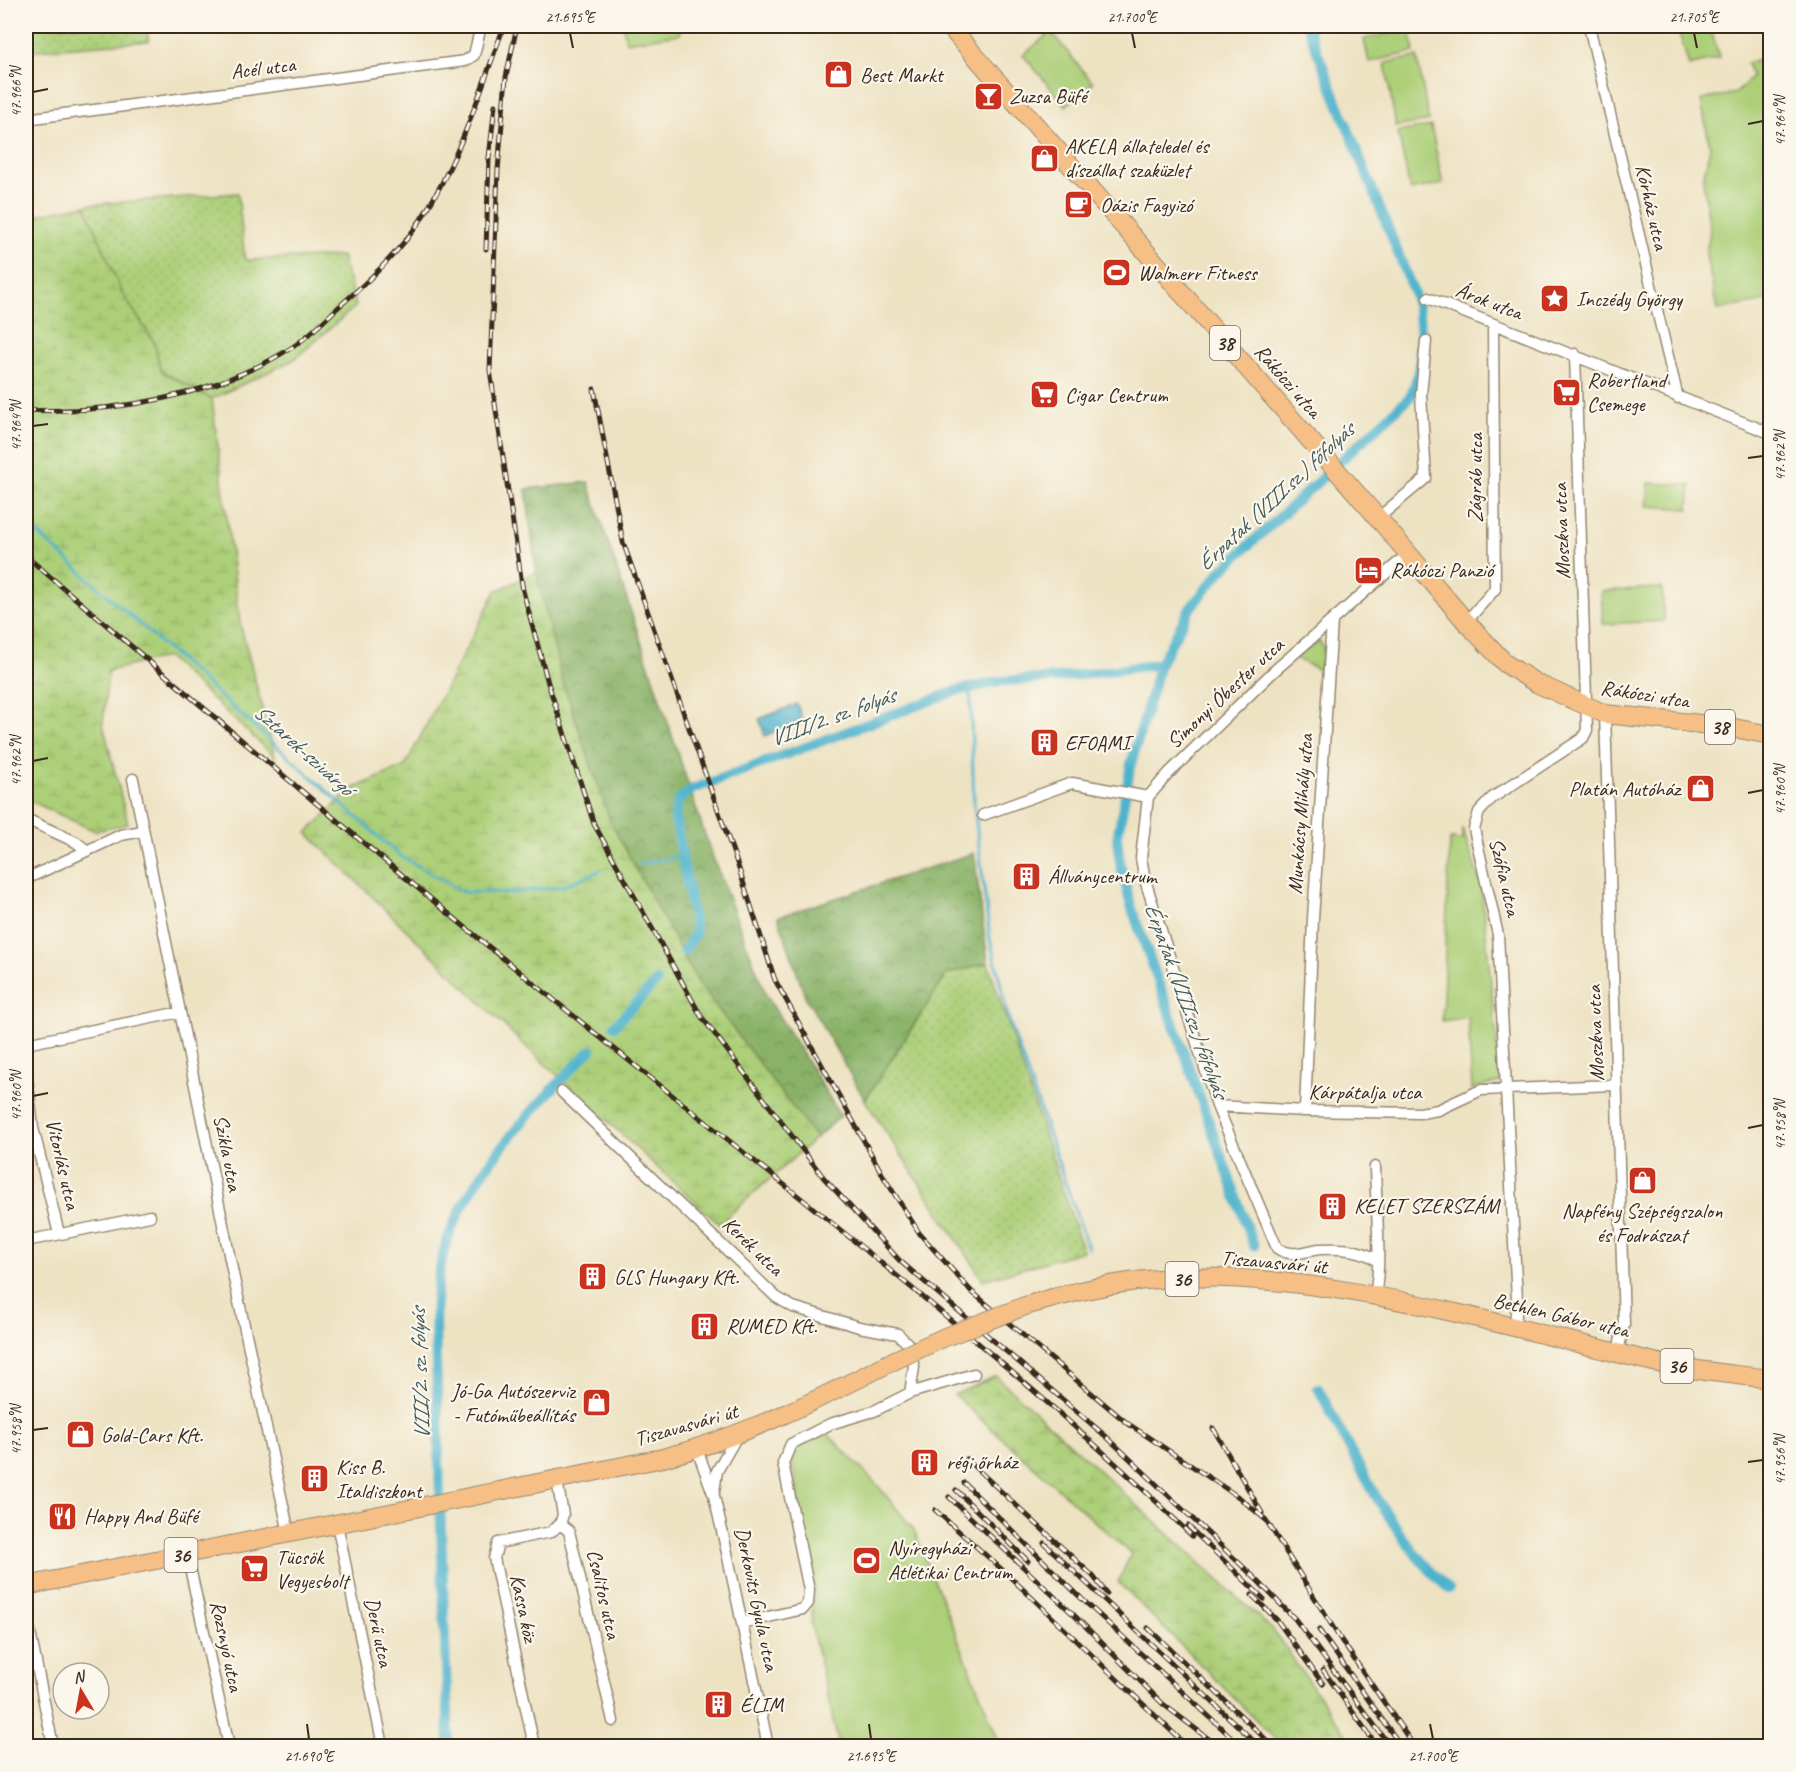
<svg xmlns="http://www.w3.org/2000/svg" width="1796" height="1772" viewBox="0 0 1796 1772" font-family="Caveat,sans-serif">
<defs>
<pattern id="grass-dots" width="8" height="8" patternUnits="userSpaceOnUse" patternTransform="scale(1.5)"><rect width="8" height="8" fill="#accf78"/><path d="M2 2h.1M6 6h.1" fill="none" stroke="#95b267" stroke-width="1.8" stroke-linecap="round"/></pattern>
<pattern id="forest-crowns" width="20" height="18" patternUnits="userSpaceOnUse" patternTransform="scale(1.5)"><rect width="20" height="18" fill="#89b268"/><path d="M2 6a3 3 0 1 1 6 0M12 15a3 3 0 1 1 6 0" fill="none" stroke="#719155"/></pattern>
<pattern id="wetland-marsh" width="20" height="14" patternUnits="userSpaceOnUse" patternTransform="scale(1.5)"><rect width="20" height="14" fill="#accf78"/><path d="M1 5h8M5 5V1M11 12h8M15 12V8" fill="none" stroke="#95b267"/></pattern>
<pattern id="water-ripples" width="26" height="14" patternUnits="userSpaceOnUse" patternTransform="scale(1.5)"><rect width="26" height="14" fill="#4eb3cc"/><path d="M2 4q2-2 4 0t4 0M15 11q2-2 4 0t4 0" fill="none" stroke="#4292a5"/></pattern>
</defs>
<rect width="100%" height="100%" fill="#fbf7ec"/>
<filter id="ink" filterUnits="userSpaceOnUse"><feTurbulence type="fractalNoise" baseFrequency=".0167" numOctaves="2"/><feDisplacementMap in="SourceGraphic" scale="12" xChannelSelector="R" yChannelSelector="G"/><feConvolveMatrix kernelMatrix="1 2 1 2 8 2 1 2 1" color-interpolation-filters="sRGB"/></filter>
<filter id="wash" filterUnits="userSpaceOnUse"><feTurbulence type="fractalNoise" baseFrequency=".008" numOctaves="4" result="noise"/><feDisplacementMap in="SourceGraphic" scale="24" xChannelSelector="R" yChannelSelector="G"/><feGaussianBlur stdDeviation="1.35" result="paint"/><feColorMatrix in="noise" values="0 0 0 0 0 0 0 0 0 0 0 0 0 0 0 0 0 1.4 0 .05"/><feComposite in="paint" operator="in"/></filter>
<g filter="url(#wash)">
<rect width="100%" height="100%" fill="#ede2c2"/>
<path fill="url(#grass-dots)" stroke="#747c4b" stroke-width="1.5" d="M26,26H146L149,41L26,51Z
M238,193L245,260L342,256L356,306L293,360L212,399L161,371L154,342L122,293L85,205Z
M988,963L1083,1251L983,1280L865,1100L947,974Z"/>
<path fill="url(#forest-crowns)" stroke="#626e43" stroke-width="1.5" d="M588,482L709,847L766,995L841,1116L816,1138L698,983L610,821L562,680L536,572L526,489Z
M974,853L988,963L947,974L865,1100L805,996L778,917Z"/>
<path fill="url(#wetland-marsh)" stroke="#747c4b" stroke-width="1.5" d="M85,205L122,293L154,342L161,371L212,399L240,623L275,757L167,657L108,671L103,724L128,824L95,831L26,799V217Z
M536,572L562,680L610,821L698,983L816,1138L719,1224L518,1039L307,833L350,790L405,766L496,591Z
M996,1376L1273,1630L1354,1746H1282L1118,1582L1131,1554L954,1395Z"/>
<path fill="#accf78" stroke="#747c4b" stroke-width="1.5" d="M623,26H679L680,34L626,42Z
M1677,26H1710L1719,58L1689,66Z
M1410,29L1414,52L1369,62L1364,39Z
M1051,32L1093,83L1066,106L1023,55Z
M1417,57L1429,121L1396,127L1385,63Z
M1770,58V243L1766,274L1767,301L1717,310L1706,254L1710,231L1703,179L1710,147L1701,100L1736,93L1752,77L1747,63Z
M1431,126L1443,184L1410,190L1398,132Z
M1649,483L1691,485L1689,509L1647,506Z
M1662,588L1664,621L1603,624L1601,591Z
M1319,641L1324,648L1321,671L1295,658Z
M1462,828L1481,885L1501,1082L1472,1089L1468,1017L1442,1021L1450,839L1462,840Z
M826,1432L878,1486L914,1530L1001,1746H839L811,1624L814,1590L791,1451Z"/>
<path fill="url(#water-ripples)" stroke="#446e75" stroke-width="1.5" d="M797,704L803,721L765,736L759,719Z"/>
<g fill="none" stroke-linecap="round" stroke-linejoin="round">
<path stroke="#4eb3cc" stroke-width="3" d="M26,523L399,855L463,892L511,893L563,886L602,870
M970,688L974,805L990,939L1009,1020L1088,1248
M639,864L682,856"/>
<path stroke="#4eb3cc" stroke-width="10" d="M684,951L695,934V927L675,818L678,800L693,789L956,691L1001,681L1057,678L1160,664
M614,1026L657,981
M1254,1246L1132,909L1121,868L1117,839L1131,764L1160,664L1191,607L1223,569L1410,397C1425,364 1423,327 1414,293L1307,26
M1318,1388C1356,1459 1388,1534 1449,1589
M449,1746C445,1636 440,1526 438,1416C437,1354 427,1286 452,1228C481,1162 540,1100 591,1050"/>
</g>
</g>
<g filter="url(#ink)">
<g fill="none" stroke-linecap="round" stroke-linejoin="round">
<defs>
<path id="minor" d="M1589,26L1678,398
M26,119L465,61L474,55L481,26
M1428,298L1770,433
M1378,518L1426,478L1421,395L1426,341
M1466,622L1495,589L1493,324
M1605,714L1624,1325L1618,1351
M133,779L233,1274L289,1533
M983,815L1072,783L1148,797
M26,819L76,842L86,850
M26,879L121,835L143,831
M26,1044L180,1012
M26,1068L33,1128L59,1234
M562,1092L776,1297L793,1307L859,1327L898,1334L908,1344L914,1367L910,1393
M1217,1106L1305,1111L1420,1113L1438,1110L1481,1090L1615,1085
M1305,1111L1313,919L1332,621
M26,1241L150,1216
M1376,1260C1363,1249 1337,1248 1320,1249C1304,1251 1292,1258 1277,1248L1217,1106L1145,880L1141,858L1148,797L1169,773L1273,672L1408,554
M1375,1297C1382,1257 1376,1208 1375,1167
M1515,1327L1517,1300L1498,935L1474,829L1479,812L1492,798L1583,738L1587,730L1575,354
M697,1449L714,1496L726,1548L768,1746
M557,1480L563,1515L560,1524L569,1531L613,1721
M714,1492L717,1471L737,1436
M337,1524L383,1746
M187,1554L229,1746
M26,1613L53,1746
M742,1623L803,1609L808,1603L809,1590L783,1463L791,1444L830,1424L874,1411L910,1393L974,1374
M534,1746L494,1558L498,1543L551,1532L560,1524"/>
<path id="primary" d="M949,26L1378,518L1466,622L1506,664L1536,683L1605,714L1729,727L1770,735
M1025,1306C1061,1295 1098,1286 1136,1281C1301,1262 1494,1324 1654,1362C1692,1371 1732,1374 1770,1379
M26,1586L663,1458C745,1436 818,1400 893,1361"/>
</defs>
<use href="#minor" stroke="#948670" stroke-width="13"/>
<use href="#primary" stroke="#948670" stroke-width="20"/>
<use href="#minor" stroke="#fff" stroke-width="10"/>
<use href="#primary" stroke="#f5bf86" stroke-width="18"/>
<defs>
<path id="rail" d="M517,26L506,77L498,170L490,370L523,591L548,683L594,824L701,1016L824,1178L900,1261L1109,1439L1257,1580L1295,1619L1390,1746
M486,249L489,158L495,105
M594,389L623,542L738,866L775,980L885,1179L920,1234L971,1291L1127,1423L1240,1498L1266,1520L1341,1640L1414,1746
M26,410C114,414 215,396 291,348C310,336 326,318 343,303C371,279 399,252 420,221C459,161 480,92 504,26
M26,556C216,719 406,881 601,1038C801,1200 1008,1356 1192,1536
M1213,1428L1262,1513
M966,1459L1093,1576L1107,1594
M964,1483L1083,1600L1241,1746
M956,1490L1028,1561
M949,1497L1074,1615L1163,1704L1218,1746
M935,1510L1007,1574L1187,1746
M1188,1526L1264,1599
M1044,1543L1259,1746
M1252,1595L1277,1620L1323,1684
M1148,1628L1273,1746
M1319,1630L1401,1746
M1323,1670L1377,1746"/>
</defs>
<use href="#rail" stroke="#3b2a1e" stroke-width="5"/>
<use href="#rail" stroke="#fbf7ec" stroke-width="3" stroke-dasharray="9" stroke-linecap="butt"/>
<defs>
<path id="primary-bridge" d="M893,1361L945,1337L1025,1306"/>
</defs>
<use href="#primary-bridge" stroke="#948670" stroke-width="20" stroke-linecap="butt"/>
<use href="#primary-bridge" stroke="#f5bf86" stroke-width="18"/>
</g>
</g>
<path fill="none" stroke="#3b2a1e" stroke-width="2" d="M570,33L573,48M1132,33L1135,48M1694,33L1697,48M33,92L48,89M1748,124L1763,121M33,426L48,424M1748,458L1763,456M33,761L48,758M1748,793L1763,790M33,1096L48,1093M1748,1128L1763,1125M33,1430L48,1428M1748,1462L1763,1460M307,1724L309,1739M869,1724L871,1739M1430,1724L1433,1739"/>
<defs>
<symbol id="shop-square" viewBox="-11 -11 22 22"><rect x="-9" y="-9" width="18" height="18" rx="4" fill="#c8321e" stroke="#fbf7ec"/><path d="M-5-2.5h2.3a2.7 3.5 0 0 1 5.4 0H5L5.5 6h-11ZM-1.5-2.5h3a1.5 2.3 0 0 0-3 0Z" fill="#fff"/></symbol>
<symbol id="bar-square" viewBox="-11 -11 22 22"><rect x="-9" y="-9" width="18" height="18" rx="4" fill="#c8321e" stroke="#fbf7ec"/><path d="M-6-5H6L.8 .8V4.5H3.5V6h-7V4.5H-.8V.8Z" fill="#fff"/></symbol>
<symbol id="cafe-square" viewBox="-11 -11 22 22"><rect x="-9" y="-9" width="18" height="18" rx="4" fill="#c8321e" stroke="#fbf7ec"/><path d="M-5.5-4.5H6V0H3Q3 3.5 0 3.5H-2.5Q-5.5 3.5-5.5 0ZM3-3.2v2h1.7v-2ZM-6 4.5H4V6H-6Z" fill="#fff"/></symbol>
<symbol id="stadium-square" viewBox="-11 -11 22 22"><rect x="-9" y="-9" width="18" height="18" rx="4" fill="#c8321e" stroke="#fbf7ec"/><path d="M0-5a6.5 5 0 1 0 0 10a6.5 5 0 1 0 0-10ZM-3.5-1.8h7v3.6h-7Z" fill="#fff"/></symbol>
<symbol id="sight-square" viewBox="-11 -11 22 22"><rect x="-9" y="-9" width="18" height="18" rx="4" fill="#c8321e" stroke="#fbf7ec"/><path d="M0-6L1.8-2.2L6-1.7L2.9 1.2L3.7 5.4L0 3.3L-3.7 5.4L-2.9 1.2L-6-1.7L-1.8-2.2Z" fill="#fff"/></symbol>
<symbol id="supermarket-square" viewBox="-11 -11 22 22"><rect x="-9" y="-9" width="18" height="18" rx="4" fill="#c8321e" stroke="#fbf7ec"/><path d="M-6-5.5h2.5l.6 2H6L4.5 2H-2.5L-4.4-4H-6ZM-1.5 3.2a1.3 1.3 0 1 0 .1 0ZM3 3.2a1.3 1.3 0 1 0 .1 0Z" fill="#fff"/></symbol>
<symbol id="hotel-square" viewBox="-11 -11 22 22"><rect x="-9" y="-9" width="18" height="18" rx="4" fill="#c8321e" stroke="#fbf7ec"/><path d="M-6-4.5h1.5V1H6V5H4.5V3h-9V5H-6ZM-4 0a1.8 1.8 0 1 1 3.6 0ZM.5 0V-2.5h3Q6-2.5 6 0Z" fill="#fff"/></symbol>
<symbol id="building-square" viewBox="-11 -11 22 22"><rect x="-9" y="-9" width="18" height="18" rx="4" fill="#c8321e" stroke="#fbf7ec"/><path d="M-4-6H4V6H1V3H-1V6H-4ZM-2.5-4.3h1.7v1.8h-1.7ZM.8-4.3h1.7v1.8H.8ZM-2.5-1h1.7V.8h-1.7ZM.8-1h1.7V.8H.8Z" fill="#fff"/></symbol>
<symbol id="restaurant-square" viewBox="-11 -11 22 22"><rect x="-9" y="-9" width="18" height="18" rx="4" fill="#c8321e" stroke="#fbf7ec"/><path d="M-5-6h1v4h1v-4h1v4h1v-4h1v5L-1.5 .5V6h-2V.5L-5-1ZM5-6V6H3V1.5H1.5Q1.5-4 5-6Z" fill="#fff"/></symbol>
</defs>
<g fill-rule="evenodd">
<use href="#shop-square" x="822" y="58" width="33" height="33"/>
<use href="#bar-square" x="972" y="80" width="33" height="33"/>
<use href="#shop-square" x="1028" y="142" width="33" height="33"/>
<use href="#cafe-square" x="1062" y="188" width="33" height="33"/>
<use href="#stadium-square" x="1100" y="256" width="33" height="33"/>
<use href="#sight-square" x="1538" y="282" width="33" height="33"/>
<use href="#supermarket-square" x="1550" y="376" width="33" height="33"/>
<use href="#supermarket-square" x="1028" y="378" width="33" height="33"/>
<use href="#hotel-square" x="1352" y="554" width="33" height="33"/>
<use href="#building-square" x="1028" y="726" width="33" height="33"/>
<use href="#shop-square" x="1684" y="772" width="33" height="33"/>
<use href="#building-square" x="1010" y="860" width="33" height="33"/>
<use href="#shop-square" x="1626" y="1164" width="33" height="33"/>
<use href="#building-square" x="1316" y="1190" width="33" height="33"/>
<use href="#building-square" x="576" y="1260" width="33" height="33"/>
<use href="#building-square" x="688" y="1310" width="33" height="33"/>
<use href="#shop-square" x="580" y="1386" width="33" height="33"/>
<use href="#shop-square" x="64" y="1418" width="33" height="33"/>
<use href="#building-square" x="908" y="1446" width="33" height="33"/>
<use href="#building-square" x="298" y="1462" width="33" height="33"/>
<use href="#restaurant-square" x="46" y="1500" width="33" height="33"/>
<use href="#stadium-square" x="850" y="1544" width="33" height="33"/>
<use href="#supermarket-square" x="238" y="1552" width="33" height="33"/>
<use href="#building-square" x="702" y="1688" width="33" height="33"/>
</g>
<g text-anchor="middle" stroke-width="4.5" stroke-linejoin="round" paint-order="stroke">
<g fill="#fbf7ec" stroke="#75685c" stroke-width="1.5">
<rect x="1210" y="326" width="30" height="34" rx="4.5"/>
<rect x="1705" y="710" width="30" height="34" rx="4.5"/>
<rect x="1165.5" y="1262" width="33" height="34" rx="4.5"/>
<rect x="1660.5" y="1349" width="33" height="34" rx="4.5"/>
<rect x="164.5" y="1538" width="33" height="34" rx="4.5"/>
</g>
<g font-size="20" font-weight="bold" fill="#3b2a1e">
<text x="1225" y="350">38</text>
<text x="1720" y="734">38</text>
<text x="1182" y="1286">36</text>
<text x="1677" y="1373">36</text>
<text x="181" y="1562">36</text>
</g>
<g font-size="21" fill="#3b2a1e" stroke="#fbf7ec">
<text transform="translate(263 68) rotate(-7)" y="7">Acél utca</text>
<text transform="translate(1652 207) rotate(77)" y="7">Kórház utca</text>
<text transform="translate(1489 301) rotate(21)" y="7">Árok utca</text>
<text transform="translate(1288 381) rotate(49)" y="7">Rákóczi utca</text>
<text transform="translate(1475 478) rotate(-90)" y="7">Zágráb utca</text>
<text transform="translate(1561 531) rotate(-92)" y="7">Moszkva utca</text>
<text transform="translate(1225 693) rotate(-43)" y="7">Simonyi Óbester utca</text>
<text transform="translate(1645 694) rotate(9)" y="7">Rákóczi utca</text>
<text transform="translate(1300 814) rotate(-86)" y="7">Munkácsy Mihály utca</text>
<text transform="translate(1505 877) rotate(77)" y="7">Szófia utca</text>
<text transform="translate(1595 1033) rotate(-92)" y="7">Moszkva utca</text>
<text x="1365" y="1099">Kárpátalja utca</text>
<text transform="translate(228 1153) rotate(79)" y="7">Szikla utca</text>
<text transform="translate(63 1164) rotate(77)" y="7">Vitorlás utca</text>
<text transform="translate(753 1246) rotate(44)" y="7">Kerék utca</text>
<text transform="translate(1274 1262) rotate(5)" y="7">Tiszavasvári út</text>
<text transform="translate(1561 1315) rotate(13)" y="7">Bethlen Gábor utca</text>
<text transform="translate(686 1425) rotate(-16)" y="7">Tiszavasvári út</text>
<text transform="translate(604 1594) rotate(77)" y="7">Csalitos utca</text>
<text transform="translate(757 1599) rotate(78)" y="7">Derkovits Gyula utca</text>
<text transform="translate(524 1608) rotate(78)" y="7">Kassa köz</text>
<text transform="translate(379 1632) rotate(78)" y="7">Derű utca</text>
<text transform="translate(227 1646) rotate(78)" y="7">Rozsnyó utca</text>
</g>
<g font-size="21" fill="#3b2a1e" stroke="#fbf7ec" text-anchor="start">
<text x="860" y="82">Best Markt</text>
<text x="1009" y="103">Zuzsa Büfé</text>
<text x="1065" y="153">AKELA állateledel és<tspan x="1065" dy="24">díszállat szaküzlet</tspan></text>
<text x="1100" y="212">Oázis Fagyizó</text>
<text x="1138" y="280">Walmerr Fitness</text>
<text x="1576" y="306">Inczédy György</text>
<text x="1587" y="387">Robertland<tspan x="1587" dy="24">Csemege</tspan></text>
<text x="1065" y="402">Cigar Centrum</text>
<text x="1390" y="577">Rákóczi Panzió</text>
<text x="1065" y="750">EFOAMI</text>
<text x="1680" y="796" text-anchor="end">Platán Autóház</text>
<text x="1048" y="883">Állványcentrum</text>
<text x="1354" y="1213">KELET SZERSZÁM</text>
<text x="1642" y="1218" text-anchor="middle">Napfény Szépségszalon<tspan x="1642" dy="24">és Fodrászat</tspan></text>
<text x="614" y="1284">GLS Hungary Kft.</text>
<text x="726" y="1333">RUMED Kft.</text>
<text x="575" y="1398" text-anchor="end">Jó-Ga Autószerviz<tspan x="575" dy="24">- Futóműbeállítás</tspan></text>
<text x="101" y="1442">Gold-Cars Kft.</text>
<text x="946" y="1469">régi őrház</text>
<text x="336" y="1474">Kiss B.<tspan x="336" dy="24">Italdiszkont</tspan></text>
<text x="84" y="1523">Happy And Büfé</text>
<text x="888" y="1555">Nyíregyházi<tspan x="888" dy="24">Atlétikai Centrum</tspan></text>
<text x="276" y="1564">Tücsök<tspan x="276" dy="24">Vegyesbolt</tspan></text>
<text x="740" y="1712">ÉLIM</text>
</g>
<g font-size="22" font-style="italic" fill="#425a5b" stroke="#fbf7ec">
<text transform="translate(1275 496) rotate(-43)" y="8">Érpatak (VIII.sz.) főfolyás</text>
<text transform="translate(832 716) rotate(-20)" y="8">VIII/2. sz. folyás</text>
<text transform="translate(304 749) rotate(42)" y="8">Sztarek-szivárgó</text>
<text transform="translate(1187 1000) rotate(70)" y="8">Érpatak (VIII.sz.) főfolyás</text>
<text transform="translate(419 1374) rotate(-92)" y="8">VIII/2. sz. folyás</text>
</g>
</g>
<rect width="1796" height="1772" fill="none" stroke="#fbf7ec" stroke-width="66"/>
<g transform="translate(81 1691) rotate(350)"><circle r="28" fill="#fbf7ec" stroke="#aea59a" stroke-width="1.5"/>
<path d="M0-4.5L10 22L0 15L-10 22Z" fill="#c8321e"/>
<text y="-9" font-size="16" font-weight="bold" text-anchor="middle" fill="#3b2a1e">N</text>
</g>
<rect x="33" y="33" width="1730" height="1706" fill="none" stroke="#3b2a1e" stroke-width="2"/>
<g font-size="15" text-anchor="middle" fill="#3b2a1e">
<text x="570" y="22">21.695°E</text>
<text x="1132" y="22">21.700°E</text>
<text x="1694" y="22">21.705°E</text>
<text transform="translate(16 92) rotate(-90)" y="5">47.966°N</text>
<text transform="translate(1780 121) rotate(-90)" y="5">47.964°N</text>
<text transform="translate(16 426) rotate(-90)" y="5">47.964°N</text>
<text transform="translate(1780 456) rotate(-90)" y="5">47.962°N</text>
<text transform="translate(16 761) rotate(-90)" y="5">47.962°N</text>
<text transform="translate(1780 790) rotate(-90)" y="5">47.960°N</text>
<text transform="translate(16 1096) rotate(-90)" y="5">47.960°N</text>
<text transform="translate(1780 1125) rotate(-90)" y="5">47.958°N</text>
<text transform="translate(16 1430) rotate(-90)" y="5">47.958°N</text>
<text transform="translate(1780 1460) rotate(-90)" y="5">47.956°N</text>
<text x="309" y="1761">21.690°E</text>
<text x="871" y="1761">21.695°E</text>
<text x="1433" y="1761">21.700°E</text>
</g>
</svg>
